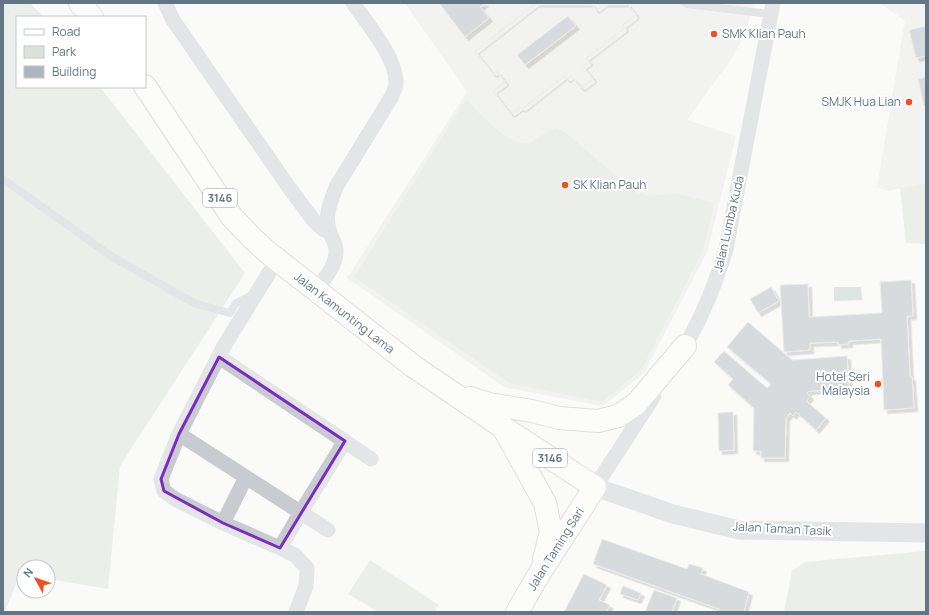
<svg xmlns="http://www.w3.org/2000/svg" width="929" height="615" viewBox="0 0 929 615" font-family="Manrope,sans-serif">
<defs>
<filter id="shadow"><feDropShadow dx="3.5" dy="3.5" stdDeviation="0" flood-color="#0004"/></filter>
</defs>
<rect width="100%" height="100%" fill="#fafaf8"/>
<path fill="#e8e9e9" d="M405,3H753L747,30L732,58L687,120L736,136L707,252L644,373L603,406L506,388L347,278L467,92Z
M880,3H926V183L888,191L877,187L905,21Z"/>
<path fill="#dce2d8" d="M3,3H30L44,17H17V87H100L245,273L120,466L108,589L48,579V567H24V575L20,574L5,612H3Z
M466,99C478,112 510,148 529,143C532,142 535,139 537,138C544,134 549,130 557,128L565,132L629,187L638,193L650,196L664,195L675,193L714,203L703,251L642,369L602,402L509,383L354,277Z
M926,183V244L906,243L900,188Z
M926,551V612H784L792,571L805,562Z
M370,560L439,605L434,612H378L348,594Z"/>
<path fill="#becbcf" d="M834,287H861L862,300L834,301Z"/>
<path fill="#adb7bd" stroke="#dcdcda" fill-rule="evenodd" filter="url(#shadow)" d="M439,3H485L480,7L489,18L465,37Z
M536,3H591L596,10L604,3H627L636,15L623,25L625,28L586,58L589,62L583,66L593,79L581,88L571,76L567,79L564,76L522,109L520,107L511,114L493,91L505,82L497,71L493,74L475,51ZM568,16L576,26L525,65L517,55Z
M536,3H591L596,10L604,3H627L636,15L623,25L625,28L586,58L589,62L583,66L593,79L581,88L571,76L567,79L564,76L522,109L520,107L511,114L493,91L505,82L497,71L493,74L475,51Z
M926,26V56L916,58L909,30Z
M926,77V106H924L918,79Z
M911,280L913,316H907L910,377H912L914,408L884,410L881,339L849,341V344L838,345V342L810,343V350L784,352L780,285L808,284L809,317L882,313L880,282Z
M771,287L779,301L758,313L750,299Z
M748,322L792,360L847,356L849,389L809,391L807,393L810,397L806,401L826,418L816,430L796,412L793,416L790,413L786,418L785,458H761V451H753L754,408L728,385L733,379L714,362L724,351L767,388L771,384L727,347Z
M733,412L734,450L719,451L718,413Z
M602,539L687,569L689,564L703,568L701,574L749,592L744,612H718L719,609L593,564Z
M584,574L607,585L599,600L610,605L606,612H564Z
M623,586L641,593L638,600L620,594Z
M654,590L677,598L672,612H645Z"/>
<g fill="none" stroke-linecap="round" stroke-linejoin="round">
<defs>
<path id="primary" d="M80,3L92,17
M145,86L232,217L251,237L266,251L413,366L504,428L595,487L541,571L517,612
M470,398L489,404L532,411L559,418L598,421L618,416L636,404L685,346
M505,431L545,503L551,532L544,559"/>
</defs>
<use href="#primary" stroke="#babfc3" stroke-width="24"/>
<path stroke="#c8ccd0" stroke-width="8" d="M685,3L687,4L771,14
M3,179L111,256L196,304L230,313L236,303L253,295"/>
<path stroke="#c8ccd0" stroke-width="15" d="M165,3L173,20L288,186L314,221L324,230L329,231
M277,260L224,346L179,434L161,479L164,491L175,499L223,523L280,548L295,555L307,568L306,586L296,612
M315,291C324,279 335,268 336,253C337,245 333,241 331,235C323,217 330,204 336,187L392,96C393,92 396,88 396,84C398,60 367,23 353,3
M680,354C701,321 715,286 726,249L773,3
M219,357L371,459
M179,434L328,530
M595,487L654,396
M223,523L246,477
M280,548L301,512L345,441"/>
<path stroke="#c8ccd0" stroke-width="19" d="M595,487L673,514L739,530L926,533"/>
<use href="#primary" stroke="#fff" stroke-width="22"/>
</g>
<path d="M0 0H929V615H0ZM219,357L345,441L280,548L223,523L164,491L161,479L179,434Z" fill="#fafaf8" fill-opacity=".55" fill-rule="evenodd"/>
<path fill="none" stroke="#7b2cbf" stroke-width="3" stroke-linejoin="round" d="M219,357L345,441L280,548L223,523L164,491L161,479L179,434Z"/>
<g fill="#f34f1e" stroke="#fff" stroke-width="1.5">
<circle cx="714" cy="34" r="4"/>
<circle cx="909" cy="102" r="4"/>
<circle cx="565" cy="185" r="4"/>
<circle cx="878" cy="384" r="4"/>
</g>
<g text-anchor="middle" stroke-width="4" stroke-linejoin="round" paint-order="stroke">
<g fill="#fff" stroke="#919faa" stroke-width="1">
<rect x="203" y="189" width="34" height="18" rx="3"/>
<rect x="533" y="449" width="34" height="18" rx="3"/>
</g>
<g font-size="11" font-weight="bold" fill="#627685">
<text x="220" y="202">3146</text>
<text x="550" y="462">3146</text>
</g>
<g font-size="12" fill="#627685" stroke="#fff" text-anchor="start">
<text x="722" y="38">SMK Klian Pauh</text>
<text x="901" y="106" text-anchor="end">SMJK Hua Lian</text>
<text x="573" y="189">SK Klian Pauh</text>
<text x="870" y="381" text-anchor="end">Hotel Seri<tspan x="870" dy="14">Malaysia</tspan></text>
</g>
<g font-size="12" fill="#627685" stroke="#fff">
<text transform="translate(729 224) rotate(-77)" y="4">Jalan Lumba Kuda</text>
<text transform="translate(344 313) rotate(38)" y="4">Jalan Kamunting Lama</text>
<text transform="translate(782 529) rotate(3)" y="4">Jalan Taman Tasik</text>
<text transform="translate(556 549) rotate(-58)" y="4">Jalan Taming Sari</text>
</g>
</g>
<rect width="929" height="615" fill="none" stroke="#627685" stroke-width="8"/>
<rect x="16" y="16" width="130" height="72" fill="#ffffff" stroke="#c0c8ce"/>
<rect x="24" y="29" width="20" height="6" fill="#ffffff" stroke="#c0c8ce"/>
<text x="52" y="36" font-size="12" fill="#627685">Road</text>
<rect x="24" y="46" width="20" height="12" fill="#dce2d8" stroke="#c0c8ce"/>
<text x="52" y="56" font-size="12" fill="#627685">Park</text>
<rect x="24" y="66" width="20" height="12" fill="#adb7bd" stroke="#c0c8ce"/>
<text x="52" y="76" font-size="12" fill="#627685">Building</text>
<g transform="translate(36 579) rotate(310)"><circle r="19" fill="#ffffff" stroke="#c0c8ce"/>
<path d="M0-3L7 15L0 10L-7 15Z" fill="#f34f1e"/>
<text y="-6" font-size="11" font-weight="bold" text-anchor="middle" fill="#627685">N</text>
</g>
</svg>
